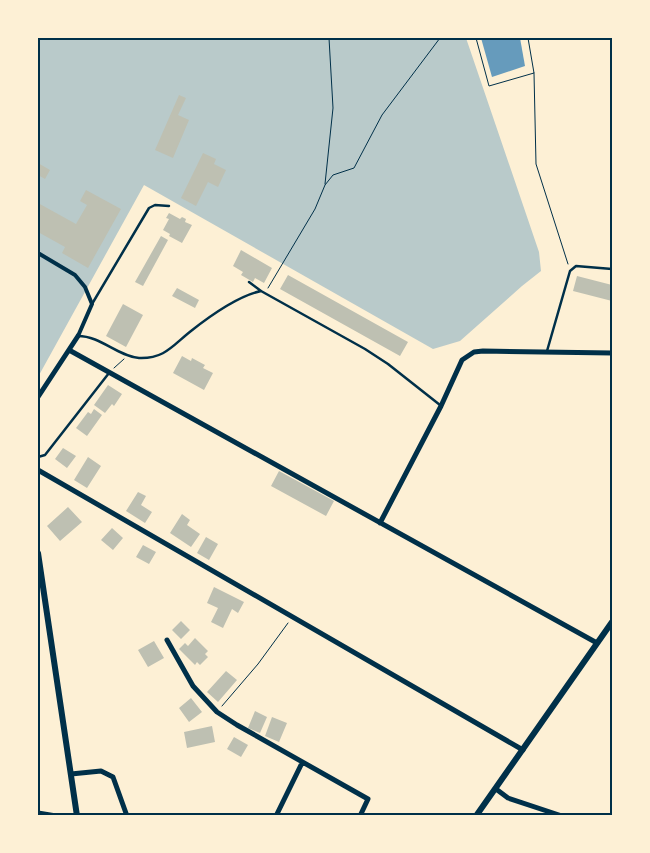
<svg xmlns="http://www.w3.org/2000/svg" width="650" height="853" viewBox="0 0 650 853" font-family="Roboto,sans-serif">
<rect width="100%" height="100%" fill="#fdf0d5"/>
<path fill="#b9caca" d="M38,38H466L539,252L541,271L522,286L460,341L433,349L144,185L38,377Z"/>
<path fill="#669bbc" d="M481,38H520L525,66L492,77Z"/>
<path fill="#bec0b2" d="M179,95L186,98L178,115L189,120L173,158L155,150Z
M203,153L216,159L214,164L226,170L218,187L208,182L196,206L181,198Z
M38,163L50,170L45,179L38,175Z
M86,190L121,209L88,268L62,253L65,247L38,232V203L76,224L87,205L80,201Z
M169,213L180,219L182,217L186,219L185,222L192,225L182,243L169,236L170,234L163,230L169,219L166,218Z
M161,236L168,240L143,286L135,282Z
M241,250L272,268L264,283L255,278L253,282L241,275L243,272L233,266Z
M288,275L408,342L400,356L280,289Z
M577,276L612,285V301L573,291Z
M177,288L199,300L195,308L172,296Z
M123,304L143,315L126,347L106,336Z
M182,356L191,361L192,358L205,365L203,368L213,373L204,390L173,373Z
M108,385L122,394L114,406L112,404L105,413L94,405Z
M94,409L102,415L87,436L76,428L88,412L91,414Z
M63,448L76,456L67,468L55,459Z
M88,457L101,466L87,488L74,480Z
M279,471L334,501L326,516L271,486Z
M138,492L146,496L141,505L152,512L145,523L126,511Z
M68,507L82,522L60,541L47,526Z
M182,514L190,520L187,525L200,534L191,547L170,533Z
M112,528L123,538L113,550L101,540Z
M206,537L218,544L209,560L197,553Z
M143,545L156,552L149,564L136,557Z
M214,587L244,602L238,613L232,609L223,628L211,622L218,608L207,603Z
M181,621L190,630L181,639L172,630Z
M195,638L208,651L205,654L208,657L200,665L197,662L195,665L179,649L185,643L188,646Z
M154,641L164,658L148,667L138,650Z
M226,671L237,680L218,702L207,692Z
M191,698L202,712L189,722L179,708Z
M255,711L267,717L260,733L248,728Z
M272,717L287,723L279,742L265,736Z
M212,726L215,742L187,748L184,732Z
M234,737L248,745L241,757L227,749Z"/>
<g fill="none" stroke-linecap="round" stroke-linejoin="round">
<path stroke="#003049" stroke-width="1" d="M476,38L489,86L534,73L528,38
M534,73L536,164L568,264
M325,184L333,108L329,38
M268,288L315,209L325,185L333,175L354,168L382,115L440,38
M114,368L124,359
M222,706L258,664L288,623"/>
<path stroke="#003049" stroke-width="2.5" d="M249,282L261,291L365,349L388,364L440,405
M92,304L149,208L155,205L169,206
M78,336C101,336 117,356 139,358C165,359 173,345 191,331C210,316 238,296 261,291
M547,351L570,271L576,266L612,269
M38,457L45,455L109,373"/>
<path stroke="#003049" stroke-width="4" d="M38,253L75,275L85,287L92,304L78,336"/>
<path stroke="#003049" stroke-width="5" d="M69,350L597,643
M38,397L78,336
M38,470L523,750
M380,523L441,406L462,360L474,352L483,351L612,353
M167,640L193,686L217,712L237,725L368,799L360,816
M71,774L101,771L113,777L127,816
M496,789L508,798L562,816
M38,813L56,816
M276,816L302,763"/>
<path stroke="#003049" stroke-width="6" d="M38,553L77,816
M476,816L612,622"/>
</g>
<rect width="650" height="853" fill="none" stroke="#fdf0d5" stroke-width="78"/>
<rect x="39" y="39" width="572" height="775" fill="none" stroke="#003049" stroke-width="2"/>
</svg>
